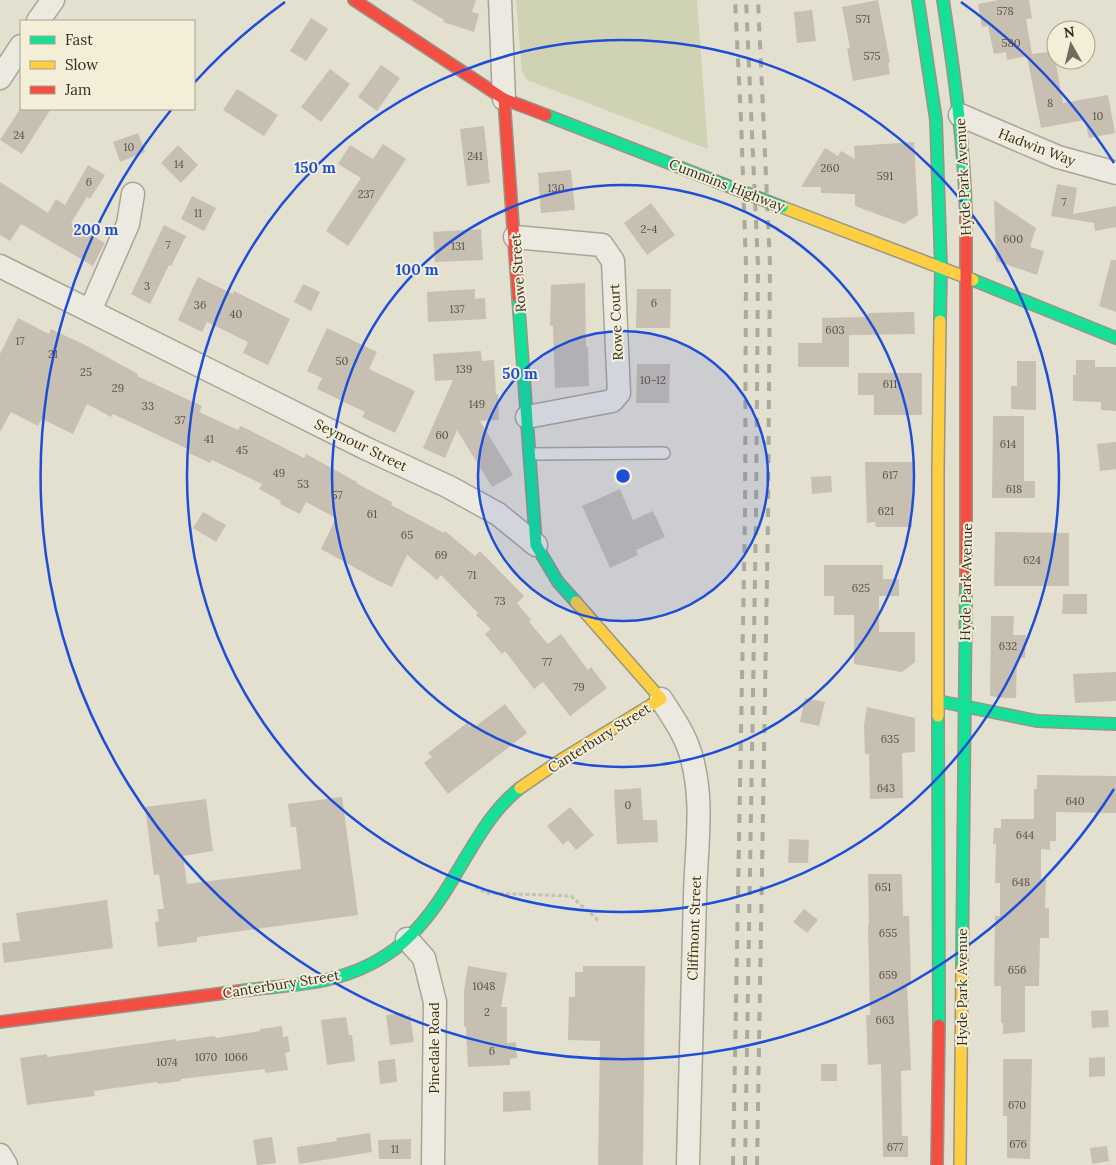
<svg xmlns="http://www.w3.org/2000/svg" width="1116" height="1165" viewBox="0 0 1116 1165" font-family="Lora,serif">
<rect width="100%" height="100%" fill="#e3e0d0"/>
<path fill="#cfd3b3" d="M516,0H697L708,149L527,80L522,72Z"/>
<path fill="#c7bfb1" d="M411,0H476L472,12L479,14L474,32L443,22L444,20Z
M878,0L890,62L888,63L890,74L853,81L847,49L850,48L842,7Z
M999,0H1029L1032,18L1026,19L1032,54L1056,51V64L1063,103L1108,95L1115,133L1089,138L1085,120L1041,128L1027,56L1007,60L1006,52L994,54L988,26L982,27L978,4Z
M812,10L816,41L797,43L794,12Z
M311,18L328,29L306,61L290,51Z
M381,65L400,78L377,111L358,97Z
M330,69L350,84L321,122L301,107Z
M237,89L278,115L264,136L223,110Z
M20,109H51L22,154L0,140Z
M484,126L490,183L467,186L460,129Z
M138,133L145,152L120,162L113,142Z
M914,142L918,215L904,224L855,206V194L821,193V187H801L825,148L838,156L841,151L855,159L854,146Z
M383,144L406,159L348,246L326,231L361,178L338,164L350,145L373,159Z
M178,145L198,165L181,183L161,163Z
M88,165L105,175L90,199L87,197L71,223L105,243L93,266L21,224L10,241L0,235V182L48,213L56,199L65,205Z
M571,170L575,210L541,213L538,173Z
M1057,184L1077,188L1073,214L1116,206V227L1095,231L1094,223L1051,216Z
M192,196L216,208L204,231L181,219Z
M994,200L1036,228L1030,247L1044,251L1037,275L996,261Z
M651,203L675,235L647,255L624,223Z
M164,225L186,236L171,266L169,265L150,304L131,294Z
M481,229L483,260L435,262L433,232Z
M1111,260H1116V312L1099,306Z
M198,277L233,294L234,291L290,319L268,365L243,353L248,342L207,322L202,332L178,320Z
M585,283L586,347H588L589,386L555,388L553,326H550L551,285Z
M303,284L320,292L311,311L294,302Z
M475,289V299L485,298L486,319L428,322L427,292Z
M637,289H671L670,328H636Z
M914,312L915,334L849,335V367H798V343H822V318L868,317V313Z
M18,318L49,334L51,329L85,345L138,374L137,376L202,406L199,412L238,430L241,426L304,458L306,454L357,482L356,483L392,502L391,505L444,533L445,531L475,556L480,551L524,596L517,603L531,620L529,622L548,644L561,634L588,670L591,667L607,688L570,716L543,682L534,689L505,651L502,654L485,634L491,629L476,615L478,613L441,575L437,580L407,555L392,587L377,580L321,549L336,518L306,502L300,514L280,504L281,501L259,489L262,484L212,460L210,463L189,453L190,450L113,414L111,417L87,404L73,434L42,419L38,426L11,412L0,432V354Z
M327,328L377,352L369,369L415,391L395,433L362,417L365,412L317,389L322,378L307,371Z
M481,351L482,361L494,360L496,394H498L499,420L480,421L513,475L492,487L457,430L445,458L423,448L453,380L435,381L433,354Z
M1076,360H1095V367H1116V411L1101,410V402L1073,401V375H1076Z
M1017,361H1036V410L1011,409V386H1017Z
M637,364H670L669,403H636Z
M858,373H922V415H874V395H858Z
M993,416H1024V481H1035V498H992Z
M1116,442V469L1100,471L1097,444Z
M865,462H915V487H912V527H876L875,522L867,523Z
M831,476L832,492L812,494L811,477Z
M620,489L633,520L653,511L665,537L636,550L638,555L610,568L582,506Z
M203,512L226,525L216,542L193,528Z
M995,532L1069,533V586H994Z
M824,565H883V579H899V596H879V632H915V662L902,672L854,664V615H834V596H824Z
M1063,594H1087V614H1062Z
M991,616H1014L1013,635H1026L1025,658H1017L1016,698H1003L990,696Z
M1116,672V701L1075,703L1073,674Z
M805,698L825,702L819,726L800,722Z
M505,704L527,733L448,794L424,763L432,757L428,753L467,723L470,727L474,724L476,726Z
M867,707L915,718V752L902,753L903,798L870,799L869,754H865L864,725Z
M1037,775L1116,776V813L1056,812V841H1050V850L1041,849V880H1046L1045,908H1049V938H1040L1039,986H1025V1032L1003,1034V1023H1001V986H994L995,916H1000V883H995L996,844H993L994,828H1001V819H1034V789H1037Z
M641,788L643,820H657L658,842L617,844L614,790Z
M342,797L358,915L197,937V942L158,947L155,922L159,921L157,909H164L159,874L154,875L145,807L206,799L213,851L183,856L187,884L301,869L296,827H291L288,804Z
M570,807L594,835L576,850L568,840L563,845L547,826Z
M789,839L809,840L808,863H788Z
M868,874H902L903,916H909L911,984H907L911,1070L901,1071L902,1136H908V1157H883L881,1064L868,1065L866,1015H870L868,925H869Z
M107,900L113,948L4,963L2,943L20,941L16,913Z
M804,909L818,920L807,933L793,922Z
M468,966L507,973L501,1007H507V1043L516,1042L517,1058L510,1059V1065L468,1067L466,1027H464V991Z
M583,966H645L643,1165H598L600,1041L568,1040L569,997H575V972H583Z
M1108,1010L1109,1027L1092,1028L1091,1011Z
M404,1013L405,1016L410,1015L414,1042L390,1045L386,1015Z
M346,1017L349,1035H352L355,1061L327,1065L321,1020Z
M282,1026L283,1037L288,1036L290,1052L285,1053L288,1070L265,1073V1069L181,1079V1081L158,1084L157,1082L94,1091L95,1096L27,1105L20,1058L47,1054V1057L176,1039V1041L215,1036L216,1038L260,1031V1029Z
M1105,1057V1076L1089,1077V1058Z
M395,1059L397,1082L380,1084L378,1061Z
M1003,1059H1032L1030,1159L1007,1158V1116H1003Z
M821,1064H837V1081H821Z
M530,1091L531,1110L503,1112V1092Z
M370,1133L372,1152L299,1164L297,1147L337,1141L336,1138Z
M272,1137L276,1163L257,1165L253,1140Z
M411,1139V1159H379L378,1140Z
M1107,1146L1109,1161L1092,1164L1090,1148Z"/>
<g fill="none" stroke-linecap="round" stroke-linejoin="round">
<defs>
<path id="lane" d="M530,454L664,453"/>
<path id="street" d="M500,0L504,99
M38,21L53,0
M0,78L21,46
M960,115L1058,157L1116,173
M515,237L602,245L613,261L619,393L612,401L527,417
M0,266L365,448L449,487L498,514L536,545
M90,311L128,224L133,194
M661,699C672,716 684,733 690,752C705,799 696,848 695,896C693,985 690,1075 688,1165
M407,939L424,958L435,1002L433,1165
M0,1155L6,1165"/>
<path id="fast" d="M918,0L936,120L941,267L940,321
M943,0C954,72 964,142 966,215
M546,115L715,181
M973,280L1116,338
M518,297L536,545L558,582L576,602
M943,702L1037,721L1116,724
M938,716L939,1025
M962,968L966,584
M240,991C268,987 298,986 326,980C392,965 425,928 457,872C476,841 491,811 520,788"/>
<path id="slow" d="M782,207L973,280
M938,716V470L940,321
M520,788L561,760L661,699L576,602
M960,1165L962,968"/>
<path id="jam" d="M354,0L504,99L546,115
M504,99L518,297
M966,215V584
M0,1022L240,991
M937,1165L939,1025"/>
</defs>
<use href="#lane" stroke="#a8a598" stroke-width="14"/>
<use href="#street" stroke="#a8a598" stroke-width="25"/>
<use href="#fast" stroke="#989488" stroke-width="14"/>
<use href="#slow" stroke="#989488" stroke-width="14"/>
<use href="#jam" stroke="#989488" stroke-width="14"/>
<path stroke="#c4c1b7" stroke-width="3" stroke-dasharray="4 2.5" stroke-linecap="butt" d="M475,887L486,893L571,896L600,922"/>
<use href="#lane" stroke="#ece9e0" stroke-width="11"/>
<use href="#street" stroke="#ece9e0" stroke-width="22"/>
<use href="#fast" stroke="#16e098" stroke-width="11"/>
<use href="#slow" stroke="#ffcf43" stroke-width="11"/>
<use href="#jam" stroke="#f24e42" stroke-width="11"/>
<path stroke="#aca9a0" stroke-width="4" stroke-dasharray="9 9" stroke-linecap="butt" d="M733,1165L745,517L746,266L741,119L735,0
M745,1165L756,517L758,266L746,0
M757,1165L768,517L770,265L758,0"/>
<defs>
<path id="fast-bridge" d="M715,181L782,207"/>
</defs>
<use href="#fast-bridge" stroke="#8e8a7f" stroke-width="14" stroke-linecap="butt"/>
<use href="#fast-bridge" stroke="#16e098" stroke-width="11"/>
</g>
<circle cx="623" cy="476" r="145" fill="#1d4ed8" fill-opacity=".12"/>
<g fill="none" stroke="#1d4ed8" stroke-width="2.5">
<circle cx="623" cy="476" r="145"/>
<circle cx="623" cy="476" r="291"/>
<circle cx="623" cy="476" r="436"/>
<path d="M1114 789A582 582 0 1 1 171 110M194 83A582 582 0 0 1 285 2M961 2A582 582 0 0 1 1114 163"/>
</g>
<g text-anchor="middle" stroke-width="4" stroke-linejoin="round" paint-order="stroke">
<g font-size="11" fill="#5b5245">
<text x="1005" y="15">578</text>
<text x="863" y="23">571</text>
<text x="1011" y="47">580</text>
<text x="872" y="60">575</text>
<text x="1050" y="107">8</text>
<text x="1098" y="120">10</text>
<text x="19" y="139">24</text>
<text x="129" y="151">10</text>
<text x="475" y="160">241</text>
<text x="179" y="168">14</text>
<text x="830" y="172">260</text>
<text x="885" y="180">591</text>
<text x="89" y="186">6</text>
<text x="556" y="192">130</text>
<text x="366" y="198">237</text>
<text x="1064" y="206">7</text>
<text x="198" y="217">11</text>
<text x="649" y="233">2-4</text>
<text x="1013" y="243">600</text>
<text x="168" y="249">7</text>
<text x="458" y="250">131</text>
<text x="147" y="290">3</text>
<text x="654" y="307">6</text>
<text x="200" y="309">36</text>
<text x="457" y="313">137</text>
<text x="236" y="318">40</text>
<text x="835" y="334">603</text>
<text x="20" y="345">17</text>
<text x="53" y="358">21</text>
<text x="342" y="365">50</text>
<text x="464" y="373">139</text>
<text x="86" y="376">25</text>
<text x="653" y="384">10-12</text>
<text x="890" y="388">611</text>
<text x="118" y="392">29</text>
<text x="477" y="408">149</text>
<text x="148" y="410">33</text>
<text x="180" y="424">37</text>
<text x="442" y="439">60</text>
<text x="209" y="443">41</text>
<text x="1008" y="448">614</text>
<text x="242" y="454">45</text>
<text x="279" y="477">49</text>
<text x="890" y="479">617</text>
<text x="303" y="488">53</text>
<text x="1014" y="493">618</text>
<text x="337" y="499">57</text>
<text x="886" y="515">621</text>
<text x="372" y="518">61</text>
<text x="407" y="539">65</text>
<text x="441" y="559">69</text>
<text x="1032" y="564">624</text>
<text x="472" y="579">71</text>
<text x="861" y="592">625</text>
<text x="500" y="605">73</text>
<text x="1008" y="650">632</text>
<text x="547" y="666">77</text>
<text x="579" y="691">79</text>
<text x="890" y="743">635</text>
<text x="886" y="792">643</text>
<text x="1075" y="805">640</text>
<text x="628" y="809">0</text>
<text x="1025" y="839">644</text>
<text x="1021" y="886">648</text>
<text x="883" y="891">651</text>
<text x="888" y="937">655</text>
<text x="1017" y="974">656</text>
<text x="888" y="979">659</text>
<text x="484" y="990">1048</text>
<text x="487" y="1016">2</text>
<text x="885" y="1024">663</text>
<text x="492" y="1055">6</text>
<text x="206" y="1061">1070</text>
<text x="236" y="1061">1066</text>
<text x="167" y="1066">1074</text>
<text x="1017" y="1109">670</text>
<text x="1018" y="1148">676</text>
<text x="895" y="1151">677</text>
<text x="395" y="1153">11</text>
</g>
<g font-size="14" fill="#372e21" stroke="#f3eed7">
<text transform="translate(1037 147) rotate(21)" y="5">Hadwin Way</text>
<text transform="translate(963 177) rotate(-93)" y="5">Hyde Park Avenue</text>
<text transform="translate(727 185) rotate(21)" y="5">Cummins Highway</text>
<text transform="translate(518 273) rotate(-94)" y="5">Rowe Street</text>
<text transform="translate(616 322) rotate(-93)" y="5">Rowe Court</text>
<text transform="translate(361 445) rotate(26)" y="5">Seymour Street</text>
<text transform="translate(966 582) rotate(-89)" y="5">Hyde Park Avenue</text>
<text transform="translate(599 738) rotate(-32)" y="5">Canterbury Street</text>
<text transform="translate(694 928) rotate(-88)" y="5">Cliffmont Street</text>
<text transform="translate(281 984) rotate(-9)" y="5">Canterbury Street</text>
<text transform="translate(962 987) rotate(-90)" y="5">Hyde Park Avenue</text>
<text transform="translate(434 1048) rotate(-90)" y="5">Pinedale Road</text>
</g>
</g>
<circle cx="623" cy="476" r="8" fill="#1d4ed8" stroke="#f3eed7" stroke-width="2.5"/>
<g font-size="15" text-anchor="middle" font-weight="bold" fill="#1d4ed8" stroke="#f3eed7" stroke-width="4" stroke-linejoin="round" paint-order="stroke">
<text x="315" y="173">150 m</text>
<text x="96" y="235">200 m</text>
<text x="417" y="275">100 m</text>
<text x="520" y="379">50 m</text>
</g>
<rect x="20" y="20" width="175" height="90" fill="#f3eed7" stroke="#a8a18e"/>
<rect x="30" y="36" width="25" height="8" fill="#16e098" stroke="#a8a18e"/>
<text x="65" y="45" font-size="15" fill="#372e21">Fast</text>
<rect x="30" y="61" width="25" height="8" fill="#ffcf43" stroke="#a8a18e"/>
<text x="65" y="70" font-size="15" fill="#372e21">Slow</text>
<rect x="30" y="86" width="25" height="8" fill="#f24e42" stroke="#a8a18e"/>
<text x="65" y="95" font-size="15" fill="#372e21">Jam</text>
<g transform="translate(1071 45) rotate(352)"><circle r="24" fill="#f3eed7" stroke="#a8a18e"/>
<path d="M0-4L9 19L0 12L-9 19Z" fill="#736c5e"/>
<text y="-8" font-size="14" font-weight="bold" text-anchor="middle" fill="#372e21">N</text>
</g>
</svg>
